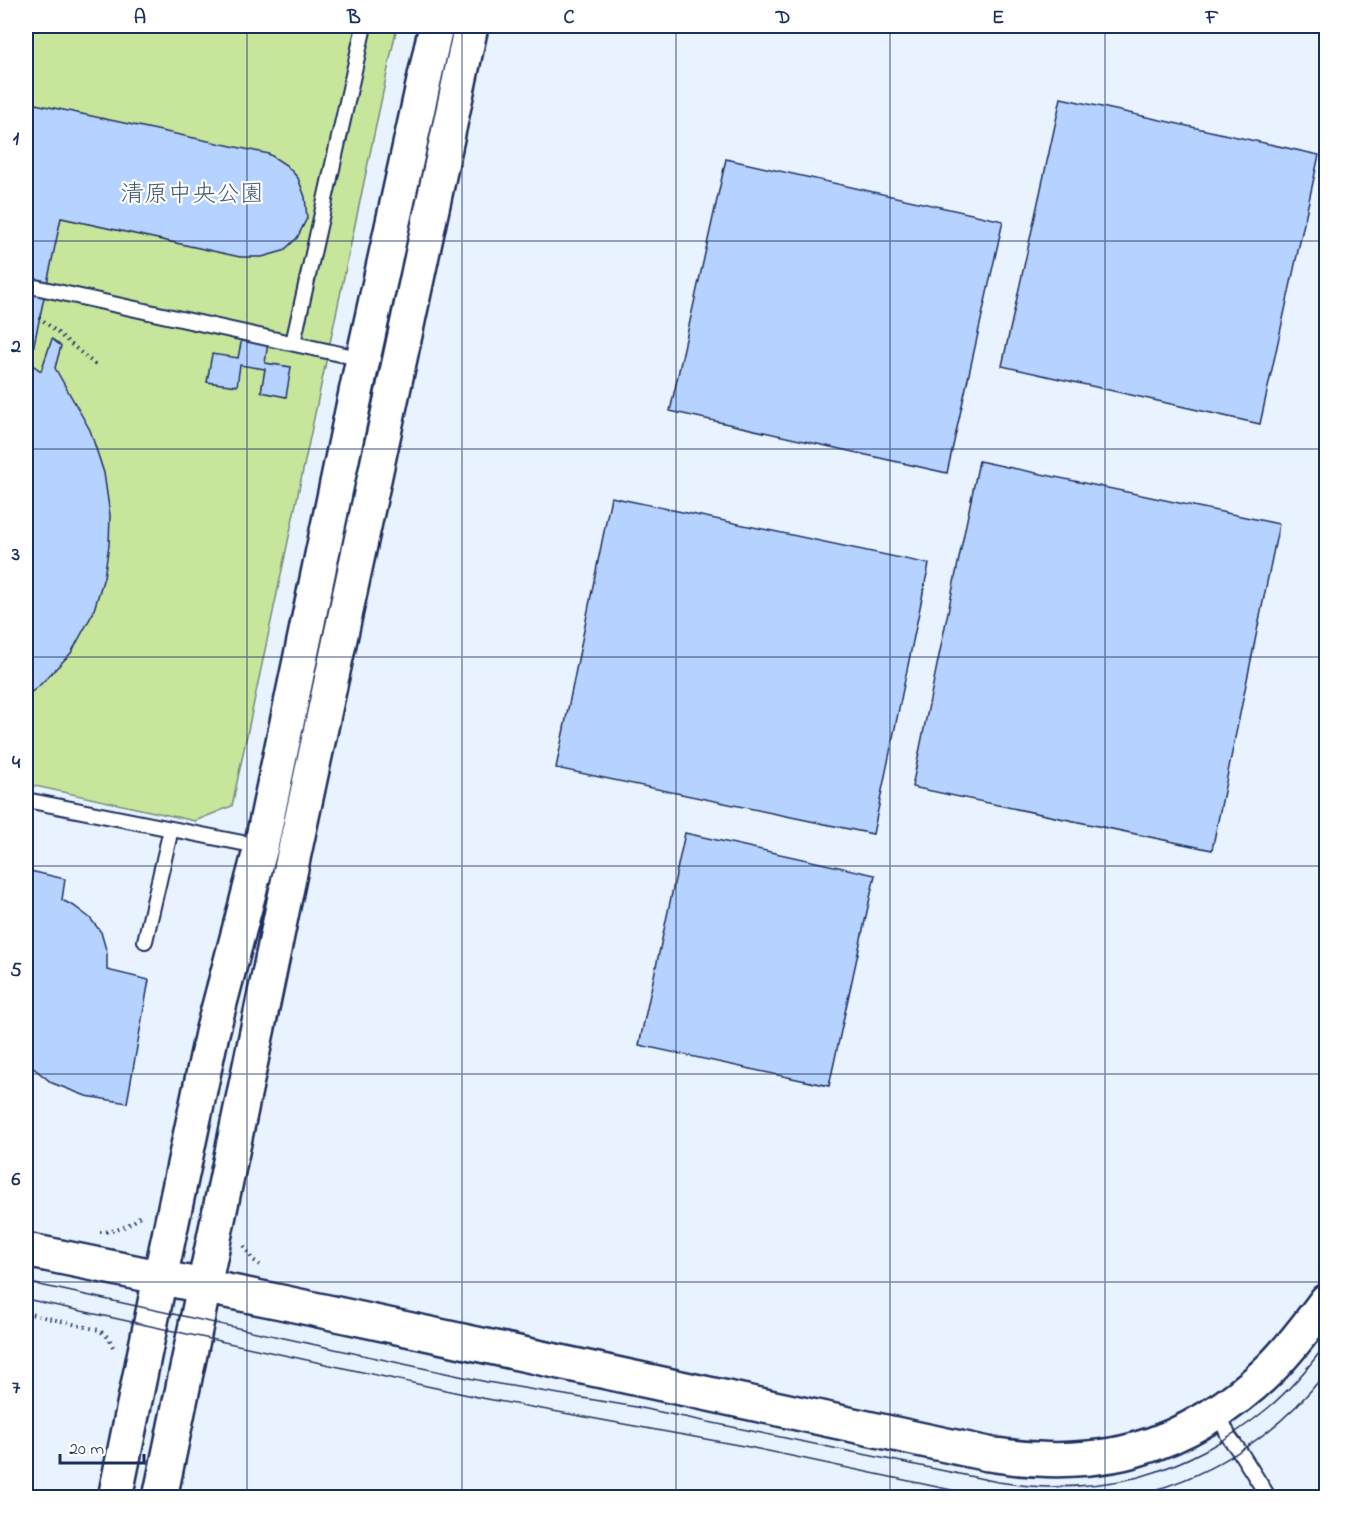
<svg xmlns="http://www.w3.org/2000/svg" width="1352" height="1523" viewBox="0 0 1352 1523" font-family="'Indie Flower','Klee One',sans-serif">
<rect width="100%" height="100%" fill="#fff"/>
<filter id="ink" filterUnits="userSpaceOnUse"><feTurbulence type="fractalNoise" baseFrequency=".0167" numOctaves="2"/><feDisplacementMap in="SourceGraphic" scale="12" xChannelSelector="R" yChannelSelector="G"/><feConvolveMatrix kernelMatrix="1 2 1 2 8 2 1 2 1" color-interpolation-filters="sRGB"/></filter>
<g filter="url(#ink)">
<path fill="#e9f2ff" d="M26,26H1326V1497H26Z"/>
<path fill="#c8e59c" stroke="#728a7d" stroke-width="1.5" d="M26,26H397L232,806L195,821L26,784Z"/>
<path fill="#b6d2ff" stroke="#1b2f5e" stroke-width="1.5" d="M1061,98L1319,155L1260,424L1002,366Z
M26,102L269,154L286,165L298,178L305,197L307,218L297,238L283,251L262,257H240L61,218L30,363L41,371L52,339L61,346L55,368L90,430L104,473L110,515L109,545L104,577L93,613L71,653L38,687L26,696Z
M726,159L1003,221L947,473L670,411Z
M242,338L268,343L265,363L291,367L286,397L261,392L265,369L240,365L237,386L207,382L212,354L238,358Z
M979,461L1279,524L1212,850L912,787Z
M611,497L929,564L873,834L556,768Z
M685,833L875,875L829,1086L639,1045Z
M26,870L65,879L62,900L74,906L90,918L101,932L107,953V970L149,980L127,1103L86,1096L52,1083L26,1062Z"/>
<g fill="none" stroke-linecap="round" stroke-linejoin="round">
<defs>
<path id="lane" d="M26,285L363,359
M293,343L364,26
M26,800L262,847
M145,941L171,829
M1218,1412L1229,1437L1240,1452L1269,1498"/>
<path id="secondary" d="M26,1250L281,1302L988,1454C1004,1456 1021,1459 1038,1459C1066,1461 1107,1458 1134,1450C1185,1436 1233,1406 1271,1368C1291,1348 1309,1324 1326,1301
M115,1498L160,1278L212,1033L261,847L363,359L436,26
M160,1498L294,854L471,26"/>
</defs>
<use href="#lane" stroke="#1b2f5e" stroke-width="18"/>
<use href="#secondary" stroke="#1b2f5e" stroke-width="38"/>
<path stroke="#1b2f5e" stroke-width="4" stroke-dasharray="1.5 4.5" stroke-linecap="butt" d="M39,317L98,367
M100,1232C115,1232 131,1226 141,1215
M244,1246L252,1259L260,1265
M1320,1272L1326,1263
M26,1313L99,1330L109,1338L113,1347"/>
<use href="#lane" stroke="#fff" stroke-width="14"/>
<use href="#secondary" stroke="#fff" stroke-width="33"/>
<path stroke="#1b2f5e" stroke-width="1.5" d="M26,1282L487,1382L636,1407L998,1482C1015,1484 1032,1487 1048,1487C1078,1487 1110,1484 1139,1477C1185,1464 1231,1439 1268,1408C1290,1390 1309,1367 1326,1344
M26,1299L482,1398L749,1447L989,1498
M1123,1498C1203,1482 1277,1437 1326,1372"/>
</g>
</g>
<path fill="none" stroke="#1b2f5e" stroke-width="1.5" stroke-opacity="0.55" d="M247,26V1498M462,26V1498M676,26V1498M890,26V1498M1105,26V1498M26,241H1326M26,449H1326M26,657H1326M26,866H1326M26,1074H1326M26,1282H1326"/>
<g text-anchor="middle" stroke-width="4.5" stroke-linejoin="round" paint-order="stroke">
<g font-size="24" fill="#465c6e" stroke="#fff">
<text x="192" y="201">清原中央公園</text>
</g>
</g>
<rect width="1352" height="1523" fill="none" stroke="#fff" stroke-width="66"/>
<path d="M60 1454v9h84v-9" fill="none" stroke="#1b2f5e" stroke-width="3"/>
<text x="69" y="1454" font-size="18" fill="#1b2f5e" stroke="#ffffff" stroke-width="4.5" paint-order="stroke">20 m</text>
<rect x="33" y="33" width="1286" height="1457" fill="none" stroke="#1b2f5e" stroke-width="2"/>
<g font-size="20" text-anchor="middle" font-weight="bold" fill="#1b2f5e">
<text x="140" y="23">A</text>
<text x="354" y="23">B</text>
<text x="569" y="23">C</text>
<text x="783" y="23">D</text>
<text x="998" y="23">E</text>
<text x="1212" y="23">F</text>
<text x="16" y="144">1</text>
<text x="16" y="352">2</text>
<text x="16" y="560">3</text>
<text x="16" y="768">4</text>
<text x="16" y="976">5</text>
<text x="16" y="1185">6</text>
<text x="16" y="1393">7</text>
</g>
</svg>
